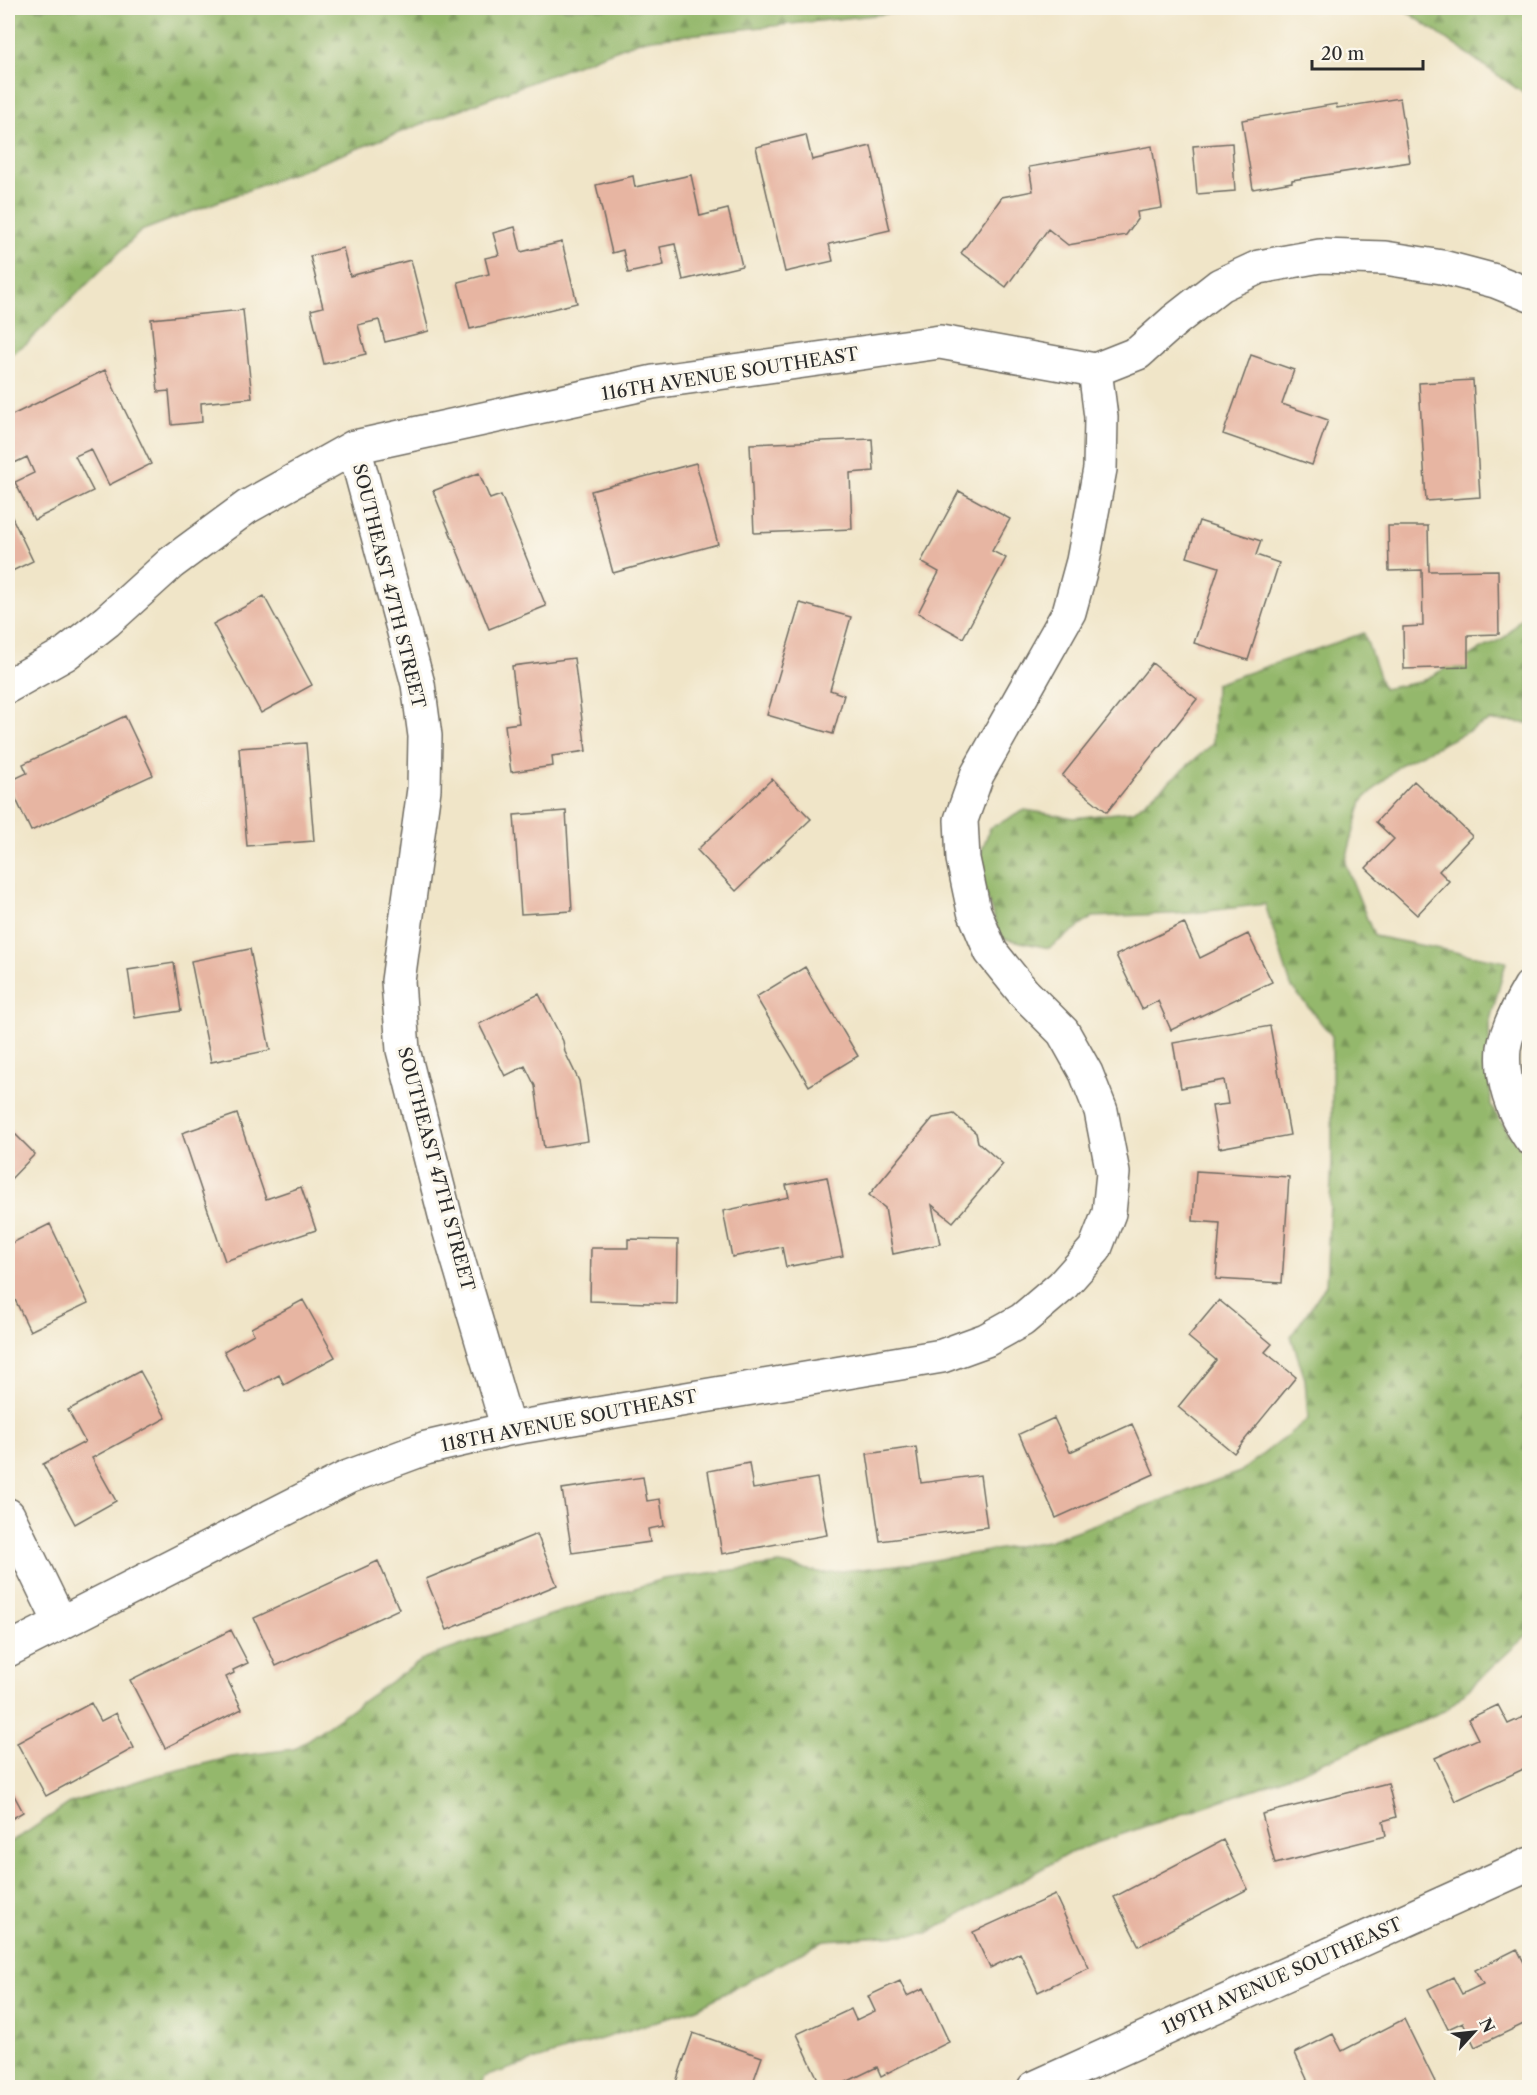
<svg xmlns="http://www.w3.org/2000/svg" width="1537" height="2095" viewBox="0 0 1537 2095" font-family="'Libre Caslon Text',serif">
<defs>
<pattern id="forest-firs" width="22" height="20" patternUnits="userSpaceOnUse" patternTransform="scale(1.5)"><rect width="22" height="20" fill="#94b86c"/><path d="M5 1l3.5 6h-7zM16 11l3.5 6h-7z" fill="#799659"/></pattern>
</defs>
<rect width="100%" height="100%" fill="#fbf7ec"/>
<filter id="ink" filterUnits="userSpaceOnUse"><feTurbulence type="fractalNoise" baseFrequency=".0167" numOctaves="2"/><feDisplacementMap in="SourceGraphic" scale="12" xChannelSelector="R" yChannelSelector="G"/><feConvolveMatrix kernelMatrix="1 2 1 2 8 2 1 2 1" color-interpolation-filters="sRGB"/></filter>
<filter id="wash" filterUnits="userSpaceOnUse"><feTurbulence type="fractalNoise" baseFrequency=".008" numOctaves="4" result="noise"/><feDisplacementMap in="SourceGraphic" scale="24" xChannelSelector="R" yChannelSelector="G"/><feGaussianBlur stdDeviation="1.35" result="paint"/><feColorMatrix in="noise" values="0 0 0 0 0 0 0 0 0 0 0 0 0 0 0 0 0 1.4 0 .05"/><feComposite in="paint" operator="in"/></filter>
<g filter="url(#wash)">
<rect width="100%" height="100%" fill="#f0e5c8"/>
<path fill="url(#forest-firs)" stroke="#60724c" stroke-width="1.5" d="M8,8H939L642,40L141,231L27,343L8,356Z
M1402,8H1529V97Z
M1529,608V723L1489,721L1401,764L1362,801L1345,863L1374,936L1506,962L1489,1024L1491,1107L1529,1160L1530,1502L1523,1532L1529,1587V1633L1446,1710L1278,1781L1073,1851L928,1933L825,1940L697,2008L484,2077L480,2087L8,2088V1843L24,1834L70,1803L150,1777L232,1757L294,1749L425,1658L544,1617L663,1579L780,1564L823,1573L917,1563L1048,1541L1240,1472L1308,1419L1305,1379L1291,1336L1326,1285L1332,1161V1036L1291,986L1265,904L1192,913L1093,917L1049,948L1001,938L976,866L990,828L1025,810L1074,818L1134,811L1213,744L1215,684L1364,633L1383,689L1420,682L1505,637Z"/>
<g id="blocks">
<path fill="#e7b5a2" d="M1400,98L1410,162L1292,180V182L1253,189L1242,120L1336,104L1337,108Z
M806,135L812,160L871,146L890,230L829,244L833,261L785,272L756,147Z
M1232,143L1235,191L1197,194L1193,146Z
M1152,146L1162,208L1137,212L1138,218L1126,235L1068,245L1048,229L1006,287L961,253L1002,197L1033,191L1029,167Z
M691,175L700,216L728,209L742,266L683,280L675,244L660,247L664,265L628,273L623,250L612,253L596,185L633,176L635,187Z
M515,227L521,252L562,242L577,303L470,329L458,282L489,274L485,258L499,255L493,233Z
M343,248L350,276L411,260L429,331L385,342L379,320L358,325L366,354L324,364L311,310L323,307L310,256Z
M243,310L252,398L201,403L202,422L172,425L169,391L158,392L151,319Z
M1251,355L1294,370L1282,404L1328,420L1312,465L1223,434Z
M105,370L151,464L109,485L91,449L75,456L93,491L34,520L15,482L34,473L27,457L8,466V417Z
M1473,380L1480,497L1426,501L1419,383Z
M872,439L874,471L850,473L852,529L754,533L750,444Z
M696,463L718,544L613,573L591,491Z
M479,473L490,499L501,495L546,606L489,629L433,491Z
M959,491L1010,519L992,551L1006,558L963,638L918,613L939,572L921,562Z
M8,509L33,561L8,573Z
M1199,521L1261,541L1256,555L1279,563L1248,660L1194,643L1219,567L1187,557Z
M1388,526H1428L1429,571L1498,570L1499,634L1468,635V667L1404,669L1403,627L1423,626L1422,570L1389,571Z
M264,596L312,685L261,713L213,624Z
M800,603L851,617L830,690L844,695L833,734L767,715Z
M574,658L586,751L552,756L553,766L511,772L505,725L519,723L512,666Z
M1152,663L1197,699L1107,812L1062,776Z
M125,716L153,775L31,831L8,782L27,773L23,764Z
M306,743L314,841L247,846L239,748Z
M772,779L811,819L736,891L697,850Z
M1414,781L1472,836L1439,871L1449,881L1417,915L1366,868L1394,839L1376,822Z
M566,811L572,911L521,914L514,815Z
M1184,923L1200,958L1248,934L1272,982L1171,1030L1158,1001L1142,1009L1116,955Z
M250,949L270,1050L211,1062L191,961Z
M174,963L181,1011L135,1018L128,970Z
M805,967L858,1056L809,1086L756,997Z
M539,994L563,1041L565,1052L579,1081L588,1141L544,1148L535,1086L525,1066L505,1076L479,1024Z
M1270,1026L1290,1135L1219,1148L1212,1106L1228,1104L1224,1080L1181,1088L1173,1043Z
M237,1114L266,1199L301,1187L316,1230L225,1261L182,1133Z
M954,1114L976,1133L978,1142L1003,1164L953,1222L932,1205L940,1244L893,1254L885,1208L869,1195L933,1118Z
M8,1127L35,1154L8,1182Z
M1196,1171L1289,1177L1282,1283L1216,1279L1220,1223L1193,1221Z
M827,1177L843,1256L786,1267L782,1247L732,1257L723,1211L789,1197L786,1185Z
M50,1224L88,1303L30,1331L8,1285V1245Z
M628,1239L678,1240L677,1304L590,1301L591,1248H628Z
M303,1300L335,1357L284,1385L279,1375L246,1393L224,1351L254,1334L251,1328Z
M1219,1300L1272,1344L1265,1352L1296,1377L1234,1453L1178,1407L1216,1360L1188,1337Z
M140,1371L166,1418L92,1458L116,1501L75,1524L43,1464L85,1442L68,1410Z
M1054,1418L1070,1452L1132,1424L1154,1474L1056,1518L1019,1434Z
M916,1447L921,1483L980,1475L987,1527L880,1541L867,1454Z
M749,1463L753,1489L817,1478L827,1535L722,1554L708,1471Z
M643,1477L647,1501L660,1499L664,1526L648,1529L650,1542L572,1553L562,1489Z
M537,1534L557,1585L447,1630L426,1579Z
M378,1561L399,1609L276,1666L254,1618Z
M231,1630L248,1663L233,1670L234,1673L226,1677L242,1709L165,1748L130,1680Z
M91,1703L101,1721L116,1713L134,1748L46,1796L17,1743Z
M1498,1705L1508,1724L1530,1714V1766L1455,1801L1435,1758L1478,1739L1468,1719Z
M1388,1783L1396,1817L1383,1821L1386,1836L1275,1864L1262,1814Z
M8,1784L23,1812L8,1821Z
M1223,1840L1248,1889L1139,1946L1114,1897Z
M1055,1895L1089,1968L1038,1992L1020,1953L990,1968L973,1932Z
M1517,1949L1530,1974V2021L1475,2047L1463,2022L1448,2029L1428,1989L1453,1977L1462,1994L1483,1984L1475,1970Z
M900,1981L907,1996L924,1988L949,2042L881,2076L877,2067L834,2088H822L797,2034L851,2009L856,2020L875,2011L868,1996Z
M1404,2019L1438,2088H1311L1295,2053L1333,2034L1342,2051Z
M693,2033L762,2057L751,2088H674Z"/>
</g>
</g>
<g filter="url(#ink)">
<use href="#blocks" fill-opacity="0" stroke="#706c62" stroke-width="1.5"/>
<g fill="none" stroke-linecap="round" stroke-linejoin="round">
<defs>
<path id="minor" d="M354,447L418,684L425,736L424,789L398,981L403,1050L446,1219L508,1429
M8,686L65,654L107,621L171,563L247,507L354,447L653,382L940,342L1095,370L1138,353L1174,321L1220,285L1259,267L1320,256L1385,258L1442,267L1495,281L1530,295
M1530,987C1520,1004 1507,1029 1504,1048C1501,1080 1512,1112 1530,1138
M8,1515L60,1622
M8,1650L348,1477L426,1448L508,1429L942,1356L986,1340L1022,1320L1062,1286L1095,1249L1109,1213L1113,1173L1101,1111L1086,1073L1063,1032L1024,993L991,952L974,911L963,859L961,820L977,775L1069,612L1083,561L1100,469L1101,417L1095,370
M1034,2088L1530,1864"/>
</defs>
<use href="#minor" stroke="#706c62" stroke-width="36"/>
<use href="#minor" stroke="#fff" stroke-width="33"/>
</g>
</g>
<g text-anchor="middle" stroke-width="6" stroke-linejoin="round" paint-order="stroke">
<g font-size="18" fill="#2b2b2b" stroke="#fbf7ec">
<text transform="translate(730 374) rotate(-9)" y="6">116TH AVENUE SOUTHEAST</text>
<text transform="translate(389 586) rotate(76)" y="6">SOUTHEAST 47TH STREET</text>
<text transform="translate(436 1169) rotate(75)" y="6">SOUTHEAST 47TH STREET</text>
<text transform="translate(569 1421) rotate(-11)" y="6">118TH AVENUE SOUTHEAST</text>
<text transform="translate(1282 1976) rotate(-24)" y="6">119TH AVENUE SOUTHEAST</text>
</g>
</g>
<rect width="1537" height="2095" fill="none" stroke="#fbf7ec" stroke-width="30"/>
<g transform="translate(1474 2032) rotate(63)" stroke="#fbf7ec" stroke-width="4.5" paint-order="stroke">
<path d="M0-4.5L10 22L0 15L-10 22Z" fill="#2b2b2b"/>
<text y="-9" font-size="16" font-weight="bold" text-anchor="middle" fill="#2b2b2b">N</text>
</g>
<path d="M1312 60v9h111v-9" fill="none" stroke="#2b2b2b" stroke-width="3"/>
<text x="1321" y="60" font-size="18" fill="#2b2b2b" stroke="#fbf7ec" stroke-width="4.5" paint-order="stroke">20 m</text>
</svg>
